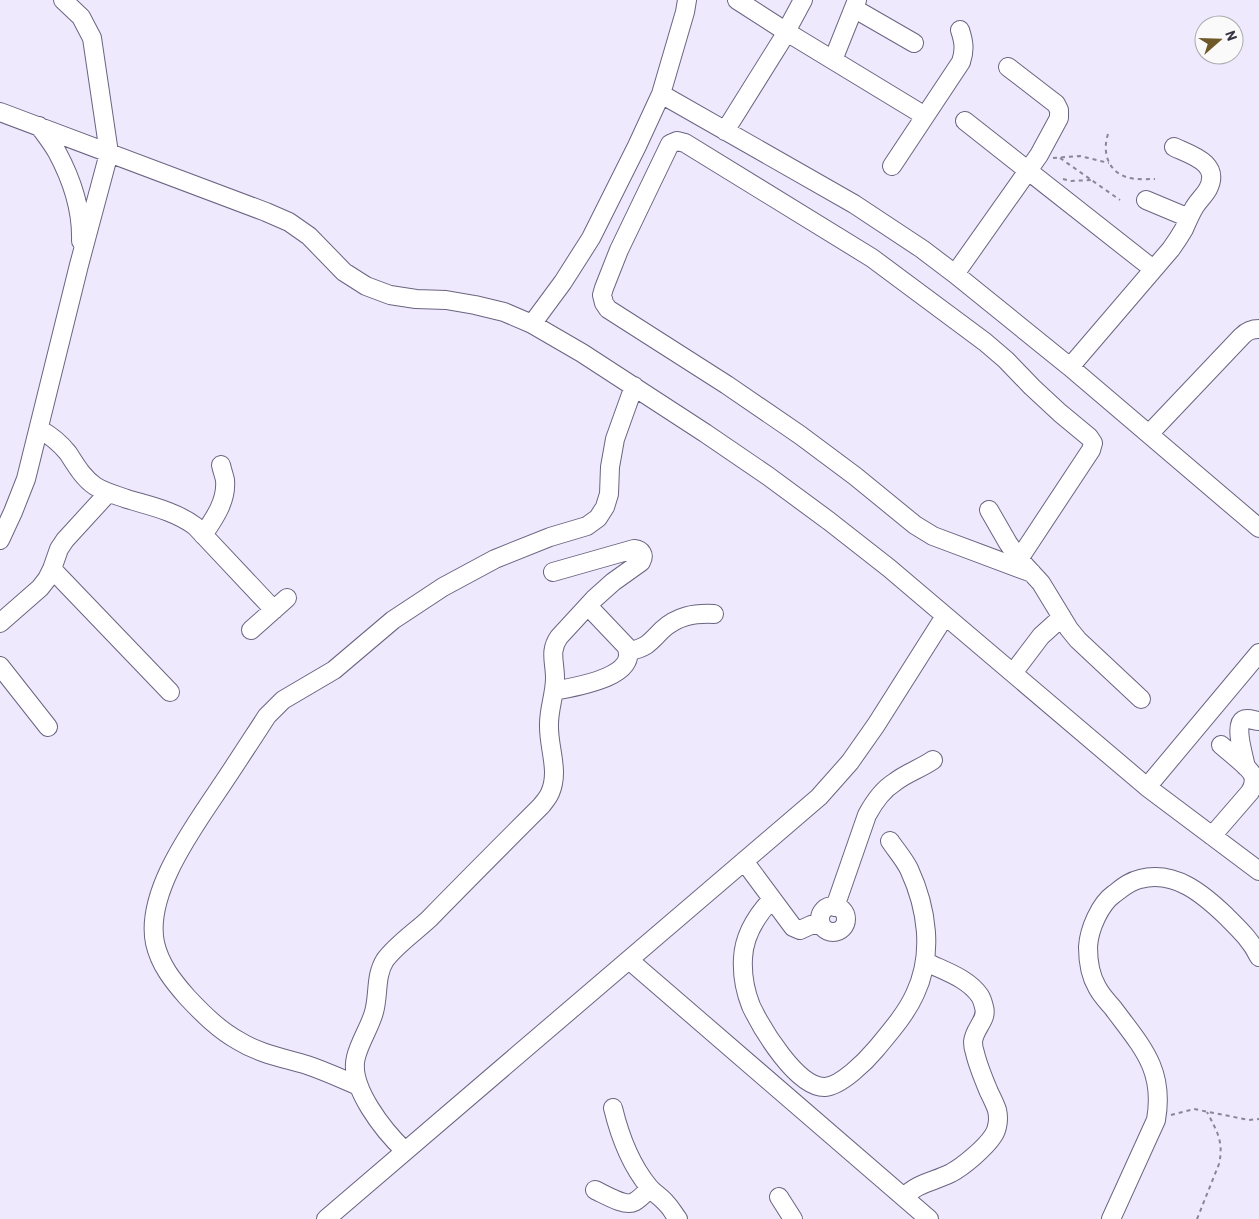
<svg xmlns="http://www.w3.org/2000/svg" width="1259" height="1219" viewBox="0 0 1259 1219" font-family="Barlow,sans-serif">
<rect width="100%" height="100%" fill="#eee9fd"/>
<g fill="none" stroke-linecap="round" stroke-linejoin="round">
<defs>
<path id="minor" d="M737,0L782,29
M855,9L914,43
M789,26L803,0
M790,34L925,116
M833,60L857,0
M661,94L854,204L922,249L955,274L1070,367L1259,528
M0,112L266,212L289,222L309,236L344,272L366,286L390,295L416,299L446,300L475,305L504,312L532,324L582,353L705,433L768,476L829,521L889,568L1147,787L1259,871
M965,121L1153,269
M39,126C45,134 52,143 57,152C71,178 82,210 81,241
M725,131L785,35
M892,166L961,62C965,50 964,42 960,30
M1146,200L1189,218
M955,274L1039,155L1059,118V110L1056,104L1008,67
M532,324L563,282L591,238L637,146L661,94L685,12L687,0
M1070,367L1171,249C1176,242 1180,236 1184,229C1187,222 1190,215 1194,208C1198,201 1204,196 1208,189C1221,163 1191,155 1174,147
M39,429C50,435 60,443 68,453C76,465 83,478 95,486C104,492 116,495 127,499C150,506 175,511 195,526L274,610
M1149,434L1242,336C1247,331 1251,329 1259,329
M989,510L1008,543L1019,559L1041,583L1069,629L1078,640L1141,699
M203,535C214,519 227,501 225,480C224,475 222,470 221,465
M0,540L13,512L26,479L79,265L109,153L92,38L81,17L63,0
M1019,559L1091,450L1093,443L1089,437L1060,413L1032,387L1006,360L985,342L872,258L685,143L677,141L670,144L619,250L604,288L602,295L604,303L608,309L727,385L800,435L855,476L915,525L933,536L1032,573
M52,569L170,692
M0,623L40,588L47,579L52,569L59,549L65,540L108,493
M251,630L287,598
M629,651C647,648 650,642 662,630C677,616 694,613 714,614
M0,666L48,727
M1013,673L1041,636L1062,617
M554,691C574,687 641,677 626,646L588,606
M1246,767C1244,757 1234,725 1243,720C1248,717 1254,721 1259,721
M1147,787L1259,653
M1212,836L1250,792C1253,787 1255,782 1253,776C1251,769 1228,751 1221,745
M744,861L793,927L800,930L811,925L821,924
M772,899C757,915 744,936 743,958C742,975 745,991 751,1006C762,1029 797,1088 825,1087C841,1086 866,1061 876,1049C890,1032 906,1014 915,994C934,954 927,908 909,869C904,859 896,850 890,841
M820 919a13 13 0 1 1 26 0a13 13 0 1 1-26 0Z
M835,907L867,815C874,802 882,790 895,782C906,773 920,769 933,760
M629,960L929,1219
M359,1086C342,1079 325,1071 307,1065C284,1058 260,1054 239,1041C219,1030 203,1014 187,997C173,981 160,965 155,943C145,894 191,831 217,792C234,767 250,742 267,716L283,700L334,670L393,620L443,587L495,559L550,537L587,526L598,518L605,507L609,494L610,467L615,439L634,386
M613,1108C620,1137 630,1164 649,1187C654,1193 661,1197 666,1203C671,1208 674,1214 678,1219
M405,1151C385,1132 348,1087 356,1057C360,1041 370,1027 374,1012C379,994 375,976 385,960C396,945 415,932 429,919C466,881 504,843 541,806C544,802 548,798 550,793C560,771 548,747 549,724C549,708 555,694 555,678C555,662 549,651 559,637L594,599L613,582L641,562C645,555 642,550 634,549L553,572
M595,1190C604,1194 625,1207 634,1202C640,1199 645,1193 650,1188
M779,1197L793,1219
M904,1197C917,1183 933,1182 951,1173C964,1166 985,1148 993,1136C998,1129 999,1118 997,1110C995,1104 992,1098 989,1092C984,1080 978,1066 975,1053C974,1050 973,1045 973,1042C974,1028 988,1020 984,1007C983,1003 982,999 980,996C968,978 944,971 926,962
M326,1219L819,797L850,762L876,725L945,616
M1111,1219L1156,1120C1165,1069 1141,1046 1113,1008C1107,1001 1101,995 1097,987C1090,975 1088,960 1088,947C1089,929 1100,904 1114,894C1122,888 1130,881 1140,879C1175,870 1203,894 1226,916C1239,929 1251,940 1259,957"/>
</defs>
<use href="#minor" stroke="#6b6481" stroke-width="20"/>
<path stroke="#898696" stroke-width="2" stroke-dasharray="4 4" stroke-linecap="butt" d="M1108,134C1102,152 1108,171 1126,177C1135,180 1146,179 1155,179
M1053,158L1080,156L1109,163
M1060,158L1120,200
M1063,179L1071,181L1091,180
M1171,1115L1194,1109L1249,1120L1259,1119
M1197,1219L1219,1164C1224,1142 1217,1131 1207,1112"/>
<use href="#minor" stroke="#fff" stroke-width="18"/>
</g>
<g transform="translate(1219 40) rotate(70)"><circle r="24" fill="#f9faf9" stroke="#ababaf"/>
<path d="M0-4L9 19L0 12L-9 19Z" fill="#6e5828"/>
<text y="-8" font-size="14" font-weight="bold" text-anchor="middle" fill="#373441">N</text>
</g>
</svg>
